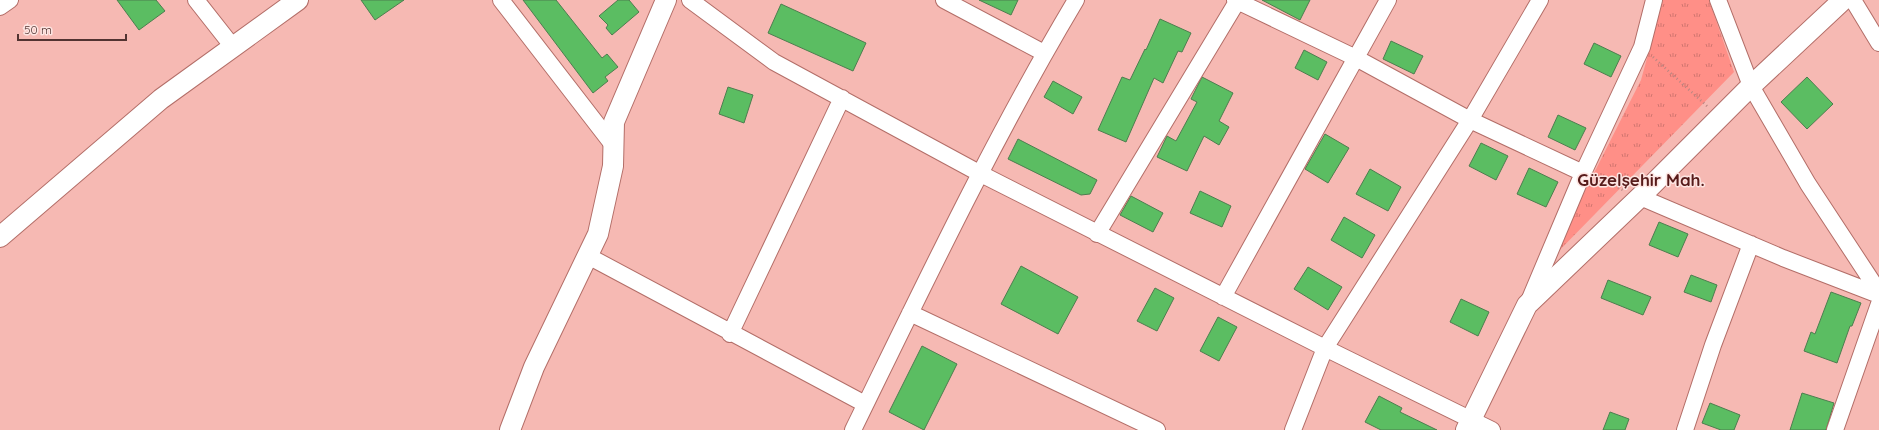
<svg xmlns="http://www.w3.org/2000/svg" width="1879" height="430" viewBox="0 0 1879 430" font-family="Quicksand,sans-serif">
<defs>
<pattern id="park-tufts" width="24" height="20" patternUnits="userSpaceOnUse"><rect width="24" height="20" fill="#ff8f87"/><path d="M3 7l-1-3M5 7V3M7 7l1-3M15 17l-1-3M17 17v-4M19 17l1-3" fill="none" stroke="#d1756f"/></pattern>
</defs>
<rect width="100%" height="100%" fill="#f6b9b3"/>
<path fill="url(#park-tufts)" d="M1663,0H1709L1734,72L1550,260L1641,80Z"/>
<path fill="#5bbd62" stroke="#4d7e4f" d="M117,0H156L165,11L139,30Z
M361,0H404L375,20Z
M523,0H556L602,58L607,54L618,67L605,77L608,81L593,93Z
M618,0H629L639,12L612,35L606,28L608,25L599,16Z
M979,0H1018L1011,15Z
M1262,0H1310L1300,20Z
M781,4L866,43L853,71L768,33Z
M1160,19L1191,33L1182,52L1178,51L1163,83L1154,78L1126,142L1098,130L1122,77L1130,80L1145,49L1146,50Z
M1391,41L1423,56L1414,74L1383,59Z
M1594,43L1621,56L1611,77L1584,64Z
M1304,50L1327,62L1318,80L1295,68Z
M1202,77L1233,93L1219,121L1229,127L1219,145L1204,136L1187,171L1157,157L1167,136L1176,141L1197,102L1191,99Z
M1807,77L1833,104L1807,129L1781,102Z
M1053,81L1082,97L1073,114L1044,97Z
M728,87L753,95L744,123L719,114Z
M1558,115L1586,128L1575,150L1548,137Z
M1325,134L1349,148L1328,183L1305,169Z
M1018,139L1097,180L1090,194L1081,195L1008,159Z
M1481,143L1508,156L1496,180L1469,166Z
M1529,168L1558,182L1546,207L1517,194Z
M1370,169L1401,187L1388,211L1356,194Z
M1200,191L1231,206L1222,227L1190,213Z
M1131,196L1163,213L1153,232L1120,215Z
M1344,217L1375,235L1362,258L1331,240Z
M1659,222L1688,234L1678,257L1649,245Z
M1021,266L1078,297L1058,334L1001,304Z
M1308,267L1342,287L1328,310L1294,289Z
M1691,275L1717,285L1711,302L1684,292Z
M1608,280L1651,297L1643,315L1601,298Z
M1155,288L1174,298L1157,331L1137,321Z
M1831,292L1861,303L1852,326H1850L1837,363L1804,351L1811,332L1815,334Z
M1461,299L1489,312L1478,336L1450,322Z
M1218,317L1237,327L1219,361L1200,351Z
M922,346L957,364L924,430L889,412Z
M1802,393L1834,403L1826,430H1790Z
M1379,396L1402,408L1400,412L1437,430H1381L1365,422Z
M1710,403L1740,415L1734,430H1721L1702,423Z
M1610,412L1629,419L1625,430H1603Z"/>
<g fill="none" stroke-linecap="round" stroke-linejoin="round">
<defs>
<path id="minor" d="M196,0L233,47
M501,0L613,145
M690,0L774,62L979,173L1325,348L1492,430
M944,0L1044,53
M1235,0L1356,58L1470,120L1583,173
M1718,0L1751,86L1808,184L1879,292
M1853,0L1879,43
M0,7L10,0
M1640,197L1783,258L1879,295
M1097,234L1238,0
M588,256L865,404
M1223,297L1388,0
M1529,301L1583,173L1642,47L1654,0
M910,313L1157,430
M730,334L842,98
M853,430C924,285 993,139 1076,0
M1293,430L1325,348L1470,120L1540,0
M1685,430L1713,345L1751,244
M1835,430L1879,304"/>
<path id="tertiary" d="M0,237L161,99L298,0
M510,430L534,367L598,234L613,166L614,122L666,0
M1466,430L1527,305L1640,197L1751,86L1843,0"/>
</defs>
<use href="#minor" stroke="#b36e68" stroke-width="18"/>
<use href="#tertiary" stroke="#b36e68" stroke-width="22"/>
<path stroke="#b88682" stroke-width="2.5" stroke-dasharray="1 3" stroke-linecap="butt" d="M1653,57L1708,107
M1596,178L1623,190"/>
<use href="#minor" stroke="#fff" stroke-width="16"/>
<use href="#tertiary" stroke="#fff" stroke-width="20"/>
</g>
<g text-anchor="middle" stroke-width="3" stroke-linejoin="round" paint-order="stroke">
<g font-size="17" font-weight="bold" fill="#571b1a" stroke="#fde5e2">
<text x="1641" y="186">Güzelşehir Mah.</text>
</g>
</g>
<path d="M18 34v6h108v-6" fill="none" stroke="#523331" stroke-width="2"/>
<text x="24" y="34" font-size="12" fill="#523331" stroke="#fde5e2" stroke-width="3" paint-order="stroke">50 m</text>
</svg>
